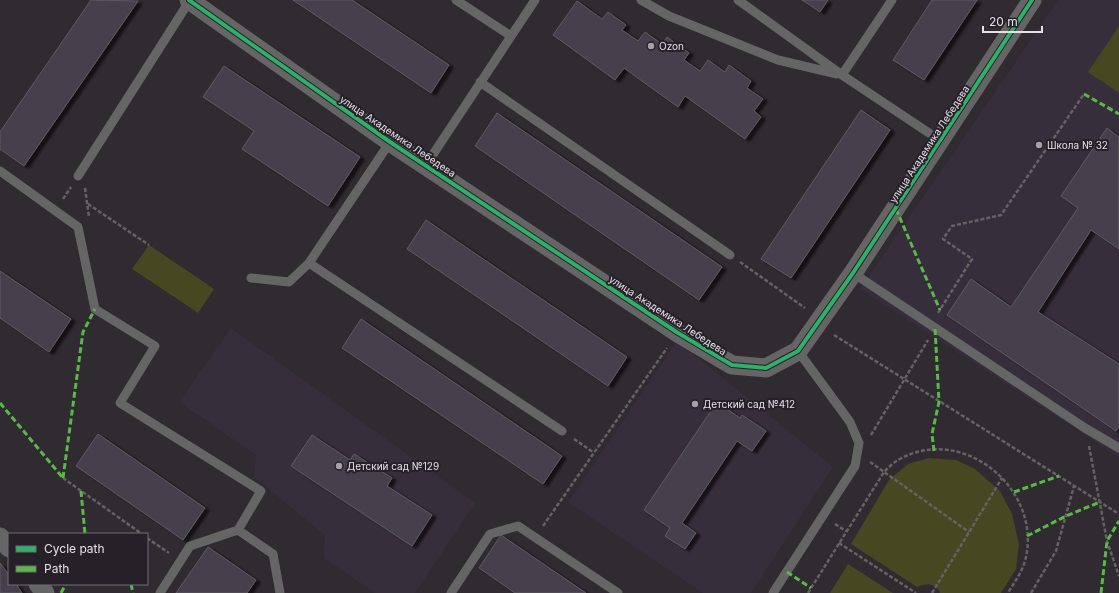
<svg xmlns="http://www.w3.org/2000/svg" width="1119" height="593" viewBox="0 0 1119 593" font-family="Inter,sans-serif">
<defs>
<filter id="shadow"><feDropShadow dx="4.5" dy="2.5" stdDeviation="1" flood-color="#0009"/></filter>
</defs>
<rect width="100%" height="100%" fill="#2f2b31"/>
<path fill="#372e3c" d="M1058,0H1119V457L860,289Z
M231,328L475,503L415,593H375L324,558L325,535L254,477L256,455L179,402Z
M677,341L833,467L751,593H703L568,502Z"/>
<path fill="#454821" d="M1119,26V93L1088,72Z
M149,245L214,289L198,313L132,269Z
M929,458L956,460L975,469L1000,491L1012,514L1019,544L1016,569L1001,593H940C937,583 925,583 917,587L851,544L889,480L908,464Z
M848,564L893,593H830Z"/>
<path fill="#45404b" stroke="#5e5b60" filter="url(#shadow)" d="M91,0L138,1L24,166L0,149V132Z
M293,0H352L449,65L431,93Z
M802,0H828L820,12Z
M932,0H977L924,80L893,60Z
M577,1L602,19L608,12L626,25L622,30L638,41L645,32L662,44L667,37L689,53L684,60L700,71L708,60L725,72L729,65L751,81L747,88L763,99L754,111L761,117L745,139L685,96L678,107L624,68L615,80L553,35Z
M224,66L360,157L328,206L242,149L254,131L203,97Z
M861,110L890,130L791,278L761,259Z
M497,113L722,267L699,300L475,146Z
M1107,128L1119,137V249L1091,230L1038,312L1119,364V427L1116,431L947,315L971,279L1011,307L1078,208L1061,196Z
M426,220L627,357L608,386L407,249Z
M0,271L71,319L49,352L0,318Z
M361,319L562,456L543,484L342,348Z
M717,402L740,418L742,415L766,431L752,451L737,441L682,523L696,533L685,549L665,536L670,528L644,510Z
M98,434L205,508L183,540L76,466Z
M312,435L350,460L354,454L392,478L387,486L432,515L412,546L291,466Z
M501,535L586,593H515L479,568Z
M208,547L256,580L247,593H176Z
M0,563L9,575V584H16L22,593H0Z"/>
<g fill="none" stroke-linecap="round" stroke-linejoin="round">
<path stroke="#656264" stroke-width="2.5" stroke-dasharray="4 2" stroke-linecap="butt" d="M85,188L89,217
M63,199L71,187
M88,204L149,245
M740,262L805,308
M938,313L972,259L943,239L952,226L1001,215L1084,94
M834,335L1119,514
M871,435L928,340
M574,439L593,452
M1089,446L1107,541L1119,576
M870,462L969,532
M63,478L142,534
M835,524L846,531
M543,526L667,348
M147,538L169,553
M839,543L916,593
M808,593L884,472C888,468 893,463 898,460C962,423 1041,488 1026,557C1023,571 1015,581 1008,593
M932,593L1002,478
M1031,593L1056,551L1074,486"/>
<path stroke="#666565" stroke-width="9" d="M456,0L511,36
M641,0L669,16L778,60L837,74
M738,0L842,75L941,141
M842,75L892,0
M480,82L730,255
M390,142L309,263L562,431
M426,165L535,0
M0,171L78,227L95,309L155,346L120,403L261,491L238,530L273,554L280,593
M78,176L190,0
M853,273L1085,428L1119,448
M251,278L289,282L309,263
M160,593L190,546L238,530
M451,593L490,534L518,526L618,593
M773,593L855,466L859,443L850,422L798,351"/>
<path stroke="#666565" stroke-width="19" d="M189,0L390,142L678,333L732,365L766,368L798,351L853,273L1032,0
M0,537L9,548
M38,584L45,593"/>
<path stroke="#58b947" stroke-width="3" stroke-dasharray="6 3" stroke-linecap="butt" d="M1084,94L1119,114
M896,209L940,310
M0,403L63,478
M934,451L932,434L939,402L935,328
M63,478L83,332L95,309
M81,491L85,534
M1014,492L1059,476
M1027,536L1066,516L1100,502
M787,572L811,588
M131,584L133,593
M61,593L66,584
M1101,593L1107,541L1119,521"/>
<defs>
<path id="cycleway" d="M189,0L390,142L678,333L732,365L766,368L798,351L853,273L1032,0"/>
</defs>
<use href="#cycleway" stroke="#262029" stroke-width="6"/>
<use href="#cycleway" stroke="#2db169" stroke-width="4"/>
</g>
<g fill="#a5a1a8" stroke="#262029" stroke-width="1.5">
<circle cx="651" cy="46" r="4"/>
<circle cx="1039" cy="145" r="4"/>
<circle cx="695" cy="404" r="4"/>
<circle cx="339" cy="466" r="4"/>
</g>
<g text-anchor="middle" stroke-width="4" stroke-linejoin="round" paint-order="stroke">
<g font-size="10" fill="#e5e1e8" stroke="#262029" text-anchor="start">
<text x="659" y="50">Ozon</text>
<text x="1047" y="149">Школа № 32</text>
<text x="703" y="408">Детский сад №412</text>
<text x="347" y="470">Детский сад №129</text>
</g>
<g font-size="10" fill="#e5e1e8" stroke="#262029">
<text transform="translate(398 136) rotate(34)" y="4">улица Академика Лебедева</text>
<text transform="translate(929 144) rotate(-57)" y="4">улица Академика Лебедева</text>
<text transform="translate(668 315) rotate(33)" y="4">улица Академика Лебедева</text>
</g>
</g>
<rect x="8" y="533" width="140" height="52" fill="#262029" stroke="#726d75"/>
<rect x="16" y="546" width="20" height="6" fill="#2db169" stroke="#726d75"/>
<text x="44" y="553" font-size="12" fill="#e5e1e8">Cycle path</text>
<rect x="16" y="566" width="20" height="6" fill="#58b947" stroke="#726d75"/>
<text x="44" y="573" font-size="12" fill="#e5e1e8">Path</text>
<path d="M983 26v6h59v-6" fill="none" stroke="#e5e1e8" stroke-width="2"/>
<text x="989" y="26" font-size="12" fill="#e5e1e8" stroke="#262029" stroke-width="3" paint-order="stroke">20 m</text>
</svg>
